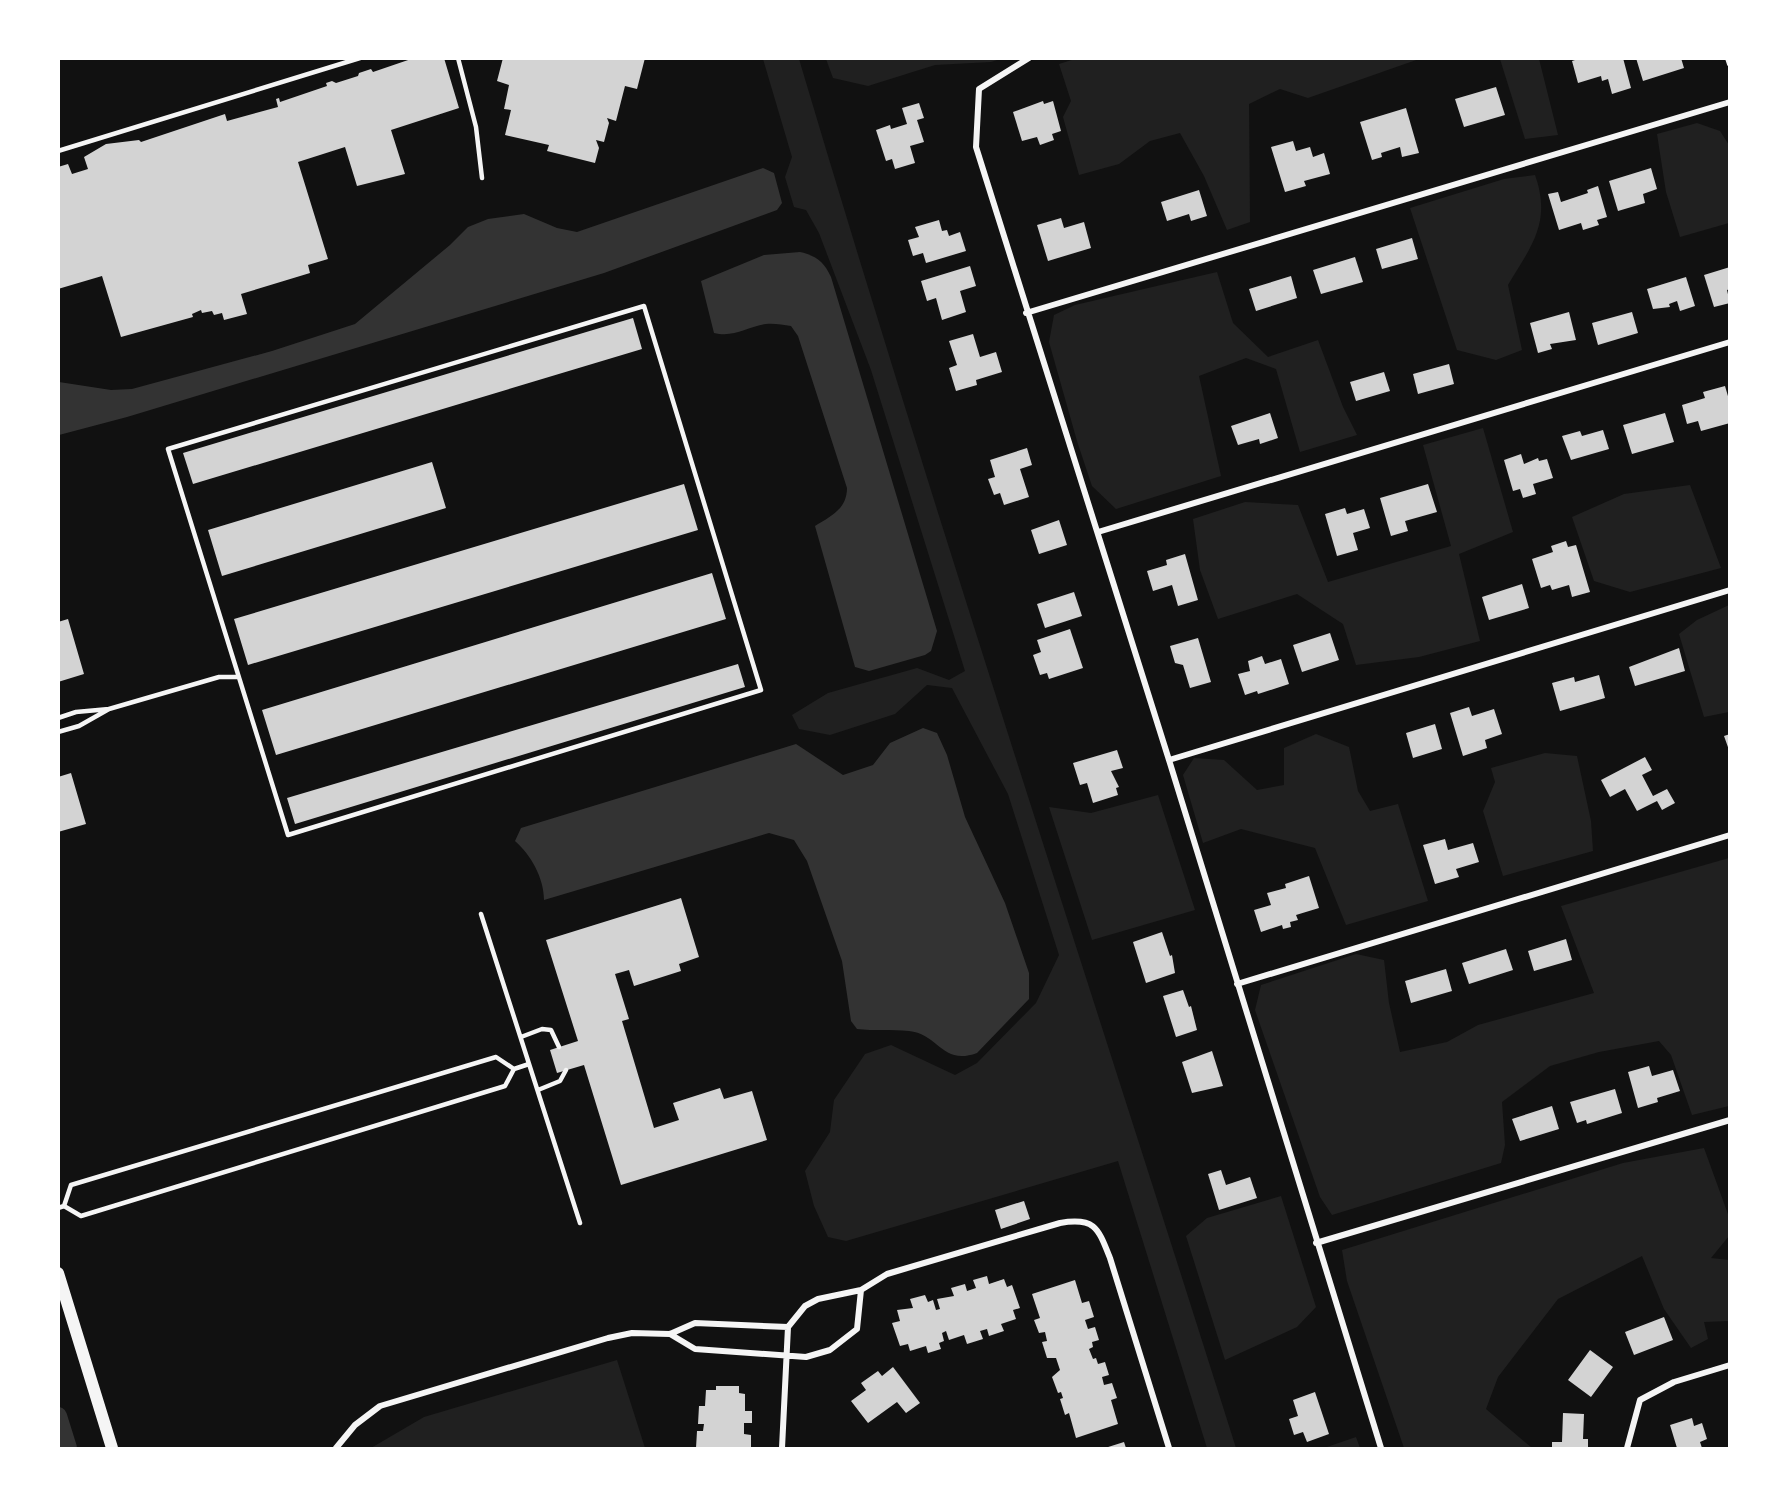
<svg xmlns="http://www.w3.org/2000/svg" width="1788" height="1507" viewBox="0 0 1788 1507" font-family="'Golos Text',sans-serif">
<rect width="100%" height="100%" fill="#111"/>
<path fill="#202020" d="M1078,58H1419V59L1308,98L1280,89L1249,104L1250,222L1227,230L1204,176L1180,133L1150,141L1119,164L1079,175L1063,117L1071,101L1059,64Z
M763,59H799C937,524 1090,985 1236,1448H1207L1118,1161L846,1241L828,1237L814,1206L805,1171L830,1132L834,1100L865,1054L891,1045L955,1075L977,1063L1036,1003L1059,955L1008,794L952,688L927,685L895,714L830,735L799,729L792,715L828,693L917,668L949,680L965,671L871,370L819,233L806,210L794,207L785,177L792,157Z
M826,59V58L1000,59L991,62L935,65L868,86L833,78Z
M1500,59H1539L1558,135L1525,139Z
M1697,123L1720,131L1729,145V223L1680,237L1666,192L1657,134Z
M1535,175C1552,223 1531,246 1508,285L1522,350L1496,360L1457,350L1410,208L1504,179Z
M1217,272L1233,323L1268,357L1318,340L1343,407L1357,435L1300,452L1276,369L1246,358L1199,376L1221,476L1116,509L1092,486L1077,441L1049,342L1054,315L1075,305Z
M1483,428L1513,532L1459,554L1480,641L1419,657L1356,665L1343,624L1297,594L1218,619L1200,570L1193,519L1245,502L1298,505L1328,582L1451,546L1423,445Z
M1690,485L1721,568L1630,592L1594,581L1572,517L1624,494Z
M1729,605V712L1704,717L1679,634L1697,620Z
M1316,734L1349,747L1358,791L1370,811L1398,804L1428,901L1346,925L1315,848L1241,829L1203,843L1183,775L1194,758L1224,760L1257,790L1284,785V748Z
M1545,753L1577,756L1591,821L1593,851L1503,876L1483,811L1495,782L1491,768Z
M1158,795L1195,910L1092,940L1049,807L1091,813Z
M1729,858V1106L1692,1115L1671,1055L1659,1041L1599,1052L1550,1066L1502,1102L1505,1145L1501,1163L1332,1215L1320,1197L1255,1010L1261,985L1356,954L1384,960L1389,1003L1400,1052L1447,1042L1478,1025L1594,993L1561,906Z
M1704,1148L1729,1217V1236L1711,1258L1729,1260V1321L1704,1322L1708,1339L1691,1348L1664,1309L1642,1256L1558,1299L1498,1377L1486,1409L1532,1448H1404L1347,1281L1342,1250L1623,1163Z
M1281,1196L1316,1307L1297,1327L1225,1360L1186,1236L1207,1218Z
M617,1360L645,1448H371L424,1417Z
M1356,1437L1360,1448H1324Z"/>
<path fill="#333" d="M763,168L774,173L782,203L777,210L604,273L127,417L59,435V382L111,390L132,389L272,351L355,324L450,245L468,227L488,219L524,214L557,228L577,232Z
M800,252C817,256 824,262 831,277L937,631L931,651L925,655L869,671L855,667L815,526C831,516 847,509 847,488L798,336L791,326C783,325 774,323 766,324C747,327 734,338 714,333L701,281L764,255Z
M923,728L937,733L947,755L965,817L1005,903L1029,973V999L977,1053C942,1066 939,1034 909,1031C892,1029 874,1031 857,1029L851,1021L842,961L807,861L794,840L769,833L544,900C544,878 531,855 515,841L521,828L796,744L843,775L873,765L890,743Z"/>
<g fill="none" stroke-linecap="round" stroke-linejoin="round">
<path stroke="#333" stroke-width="18" d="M58,1416L68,1448"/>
</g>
<path fill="#d3d3d3" d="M414,58H444L459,108L391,130L405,174L357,186L345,147L298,162L328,259L308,265L310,273L241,294L247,314L224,320L222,313L214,315L212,311L202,313L201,310L192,314L193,317L121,337L102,276L58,289V167L68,164L72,174L88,169L84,157L106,144L139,140L141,142L225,114L227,121L278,107L276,99L279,98L280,102L327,86L326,83L332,81L336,83L358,76L359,73L371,69L373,72Z
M503,58H645L637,89L625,86L616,121L607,118L609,123L604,142L596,140L599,148L595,163L547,151L549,145L505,135L511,110L504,109L509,85L497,81Z
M1581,58H1623L1631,88L1612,94L1608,79L1602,81L1601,76L1578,83L1572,61Z
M1636,58H1681L1684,68L1643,81Z
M1496,87L1505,115L1464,127L1455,99Z
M1043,101L1044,104L1053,101L1061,131L1052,134L1054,140L1040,145L1037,137L1022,141L1013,112Z
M919,103L924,118L917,120L924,142L910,146L915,163L895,169L892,159L886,161L876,130L890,125L891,129L907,124L902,108Z
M1406,108L1419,153L1402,157L1400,147L1381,153L1382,157L1372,160L1360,122Z
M1293,141L1296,151L1310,147L1313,157L1324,153L1330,174L1304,181L1306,186L1285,192L1271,147Z
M1651,168L1657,189L1643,194L1645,203L1618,211L1609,181Z
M1598,186L1607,217L1597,220L1599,225L1583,230L1581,223L1559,230L1548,194L1558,192L1561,202L1588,193L1587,190Z
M1199,190L1207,216L1191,221L1189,214L1167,221L1161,202Z
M1061,218L1064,228L1084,222L1091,248L1048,261L1037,225Z
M939,220L942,231L947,230L949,236L960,232L966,251L926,263L923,253L913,256L908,240L919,237L915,227Z
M1412,238L1418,259L1382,269L1376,249Z
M1355,257L1363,282L1321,294L1313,270Z
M970,266L976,286L960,291L966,312L942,320L936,298L927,301L921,281Z
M1730,267V289L1727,290L1730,303L1714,307L1704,275Z
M1291,276L1297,298L1256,311L1249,289Z
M1686,277L1695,306L1680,311L1677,301L1669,304L1670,307L1653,309L1647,289Z
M1569,312L1576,340L1550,344L1552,349L1538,353L1530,323Z
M1632,312L1638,333L1598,345L1592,323Z
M633,318L642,349L193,484L183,453Z
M973,334L980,357L996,352L1002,372L976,380L977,385L956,391L949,368L957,365L949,341Z
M1449,364L1454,384L1418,394L1413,374Z
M1384,372L1390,391L1356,401L1350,382Z
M1725,386L1730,403V423L1701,431L1698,421L1687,424L1682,405L1705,398L1703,392Z
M1270,413L1278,438L1260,444L1259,439L1238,445L1231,426Z
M1665,413L1674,442L1632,454L1623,425Z
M1603,430L1609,449L1571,460L1562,436L1580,431L1582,436Z
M1027,448L1032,465L1020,469L1029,497L1004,505L1000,493L994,495L988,479L995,477L990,460Z
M1521,454L1524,464L1538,458L1539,461L1547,459L1553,478L1533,484L1536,494L1523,498L1520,489L1513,491L1504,460Z
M432,462L446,508L222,576L208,530Z
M684,484L698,530L248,665L234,619Z
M1428,484L1437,512L1405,521L1408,531L1391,536L1380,498Z
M1345,508L1347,514L1364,509L1370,528L1353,533L1358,550L1337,556L1325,514Z
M1059,520L1067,545L1039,554L1031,530Z
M1566,541L1568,547L1576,545L1590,592L1572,597L1569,585L1552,590L1550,585L1541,588L1532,559L1553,552L1551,546Z
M1185,554L1198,600L1178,606L1172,585L1153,591L1147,571L1167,565L1166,560Z
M712,573L726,619L276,755L262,710Z
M1522,584L1529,608L1489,620L1482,597Z
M1074,592L1082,616L1045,628L1037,604Z
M68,619L84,674L58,682V622Z
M1070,629L1083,668L1049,679L1047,673L1040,675L1033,655L1041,652L1037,640Z
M1330,633L1339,660L1302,672L1293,645Z
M1198,638L1211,682L1190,688L1183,665L1175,663L1170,646Z
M1679,648L1685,671L1635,686L1629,667Z
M1262,656L1265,664L1281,659L1289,684L1258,694L1257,691L1245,695L1238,674L1250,671L1248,661Z
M738,664L745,687L295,824L287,798Z
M1599,675L1605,698L1560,711L1552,683L1574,677L1575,682Z
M1469,707L1472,716L1494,709L1502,734L1485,740L1487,748L1463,756L1450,713Z
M1435,724L1442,749L1413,758L1406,733Z
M1730,734V750H1729L1724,736Z
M1117,750L1123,768L1111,771L1119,787L1116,788L1118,795L1093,803L1087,783L1080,785L1073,763Z
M1645,757L1652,770L1642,775L1653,796L1667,789L1675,803L1662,810L1657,801L1637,811L1625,789L1610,797L1601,780Z
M71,773L86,824L58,832V777Z
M1445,839L1448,850L1473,843L1479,862L1456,869L1459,877L1435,884L1423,845Z
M1309,876L1319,908L1296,915L1298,920L1290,922L1291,927L1283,929L1282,925L1261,932L1254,910L1271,905L1267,893L1286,888L1285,884Z
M681,898L699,957L679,964L681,971L634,986L629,970L615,974L629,1019L622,1021L654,1128L679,1120L673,1103L720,1088L724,1099L752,1091L767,1140L621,1185L584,1065L557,1073L550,1050L578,1041L546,940Z
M1162,932L1170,956L1172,955L1175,973L1146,983L1133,942Z
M1566,939L1572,960L1534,971L1528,951Z
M1506,949L1513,970L1469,984L1462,963Z
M1446,969L1452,991L1411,1003L1405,981Z
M1183,990L1189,1007L1191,1006L1197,1030L1176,1037L1163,996Z
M1212,1051L1223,1086L1192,1093L1182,1062Z
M1649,1066L1652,1076L1673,1070L1680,1091L1657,1098L1658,1102L1638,1108L1628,1072Z
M1615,1089L1622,1113L1587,1124L1586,1120L1577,1123L1570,1102Z
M1552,1106L1559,1129L1520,1141L1512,1119Z
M1221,1170L1226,1185L1250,1177L1257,1198L1219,1210L1208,1174Z
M1024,1201L1030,1219L1001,1229L995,1210Z
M987,1276L989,1284L1004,1279L1007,1287L1012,1285L1020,1308L1013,1310L1016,1319L1001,1324L1004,1331L989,1336L987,1329L980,1331L983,1339L967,1344L964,1335L949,1340L946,1331L942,1333L944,1341L939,1343L941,1349L928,1353L926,1346L910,1351L908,1344L900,1346L892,1323L900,1321L897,1310L913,1308L910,1299L925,1295L928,1302L933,1300L936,1310L940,1309L937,1299L954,1296L951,1288L965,1284L967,1291L976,1288L973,1280Z
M1075,1280L1082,1303L1089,1301L1094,1317L1085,1320L1088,1329L1095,1327L1099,1340L1092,1342L1093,1347L1089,1349L1093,1359L1096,1358L1098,1364L1105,1362L1109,1375L1102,1377L1104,1385L1112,1383L1117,1398L1111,1400L1118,1424L1076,1438L1069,1413L1065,1415L1060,1399L1063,1398L1061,1392L1058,1393L1052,1377L1060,1370L1056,1358H1047L1042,1342L1047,1341L1045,1332L1039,1333L1034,1320L1040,1318L1032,1294Z
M1664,1317L1673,1340L1634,1355L1625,1332Z
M1590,1350L1613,1367L1591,1397L1568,1380Z
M893,1367L920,1403L906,1413L897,1402L868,1423L851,1401L866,1390L861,1383L878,1371L882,1376Z
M716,1386H739V1393L745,1394V1411H752V1423H744V1434L751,1435V1448H696L697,1431H703L704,1424H698L699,1406H705L706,1390H716Z
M1315,1392L1329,1434L1307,1442L1303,1432L1294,1435L1289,1419L1298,1416L1293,1400Z
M1563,1413L1584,1414L1583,1439H1588V1448H1552V1442H1562Z
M1692,1418L1694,1426L1702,1423L1707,1439L1700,1442L1702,1448H1677L1670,1425Z
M1124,1442L1126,1448H1105Z"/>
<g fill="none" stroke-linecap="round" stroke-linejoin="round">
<path stroke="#f5f5f5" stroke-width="4.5" d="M458,58L476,127L482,178
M58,151L360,58
M644,306L761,690L288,835L168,449Z
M109,709L219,677H239
M58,718L76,712L109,709L79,726L58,732
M481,914L580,1223
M521,1037L542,1029L551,1030L559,1047
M538,1090L560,1081L566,1070
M64,1206L71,1185L496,1057L514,1069
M58,1208L64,1206L81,1216L505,1086L514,1069L529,1064"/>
<path stroke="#f5f5f5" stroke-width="6" d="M1029,58L979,89L976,147L1169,760L1381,1448
M1728,58L1730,64
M1026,313L1730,102
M1098,532L1730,342
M1169,760L1730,590
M1237,984L1730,835
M1316,1243L1730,1120
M861,1290L887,1274L1060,1223C1095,1217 1098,1228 1110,1258L1169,1448
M670,1334L695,1349L806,1357L830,1350L857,1329L861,1290L818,1299L805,1306L788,1327L782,1448
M336,1448L355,1425L380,1406L608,1338L632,1333L670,1334L695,1323L788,1327
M1627,1448L1640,1400L1674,1382L1730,1365"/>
<path stroke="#f5f5f5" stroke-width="12" d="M58,1273L112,1448"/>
</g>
<rect width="1788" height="1507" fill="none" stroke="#ffffff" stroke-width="120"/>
</svg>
